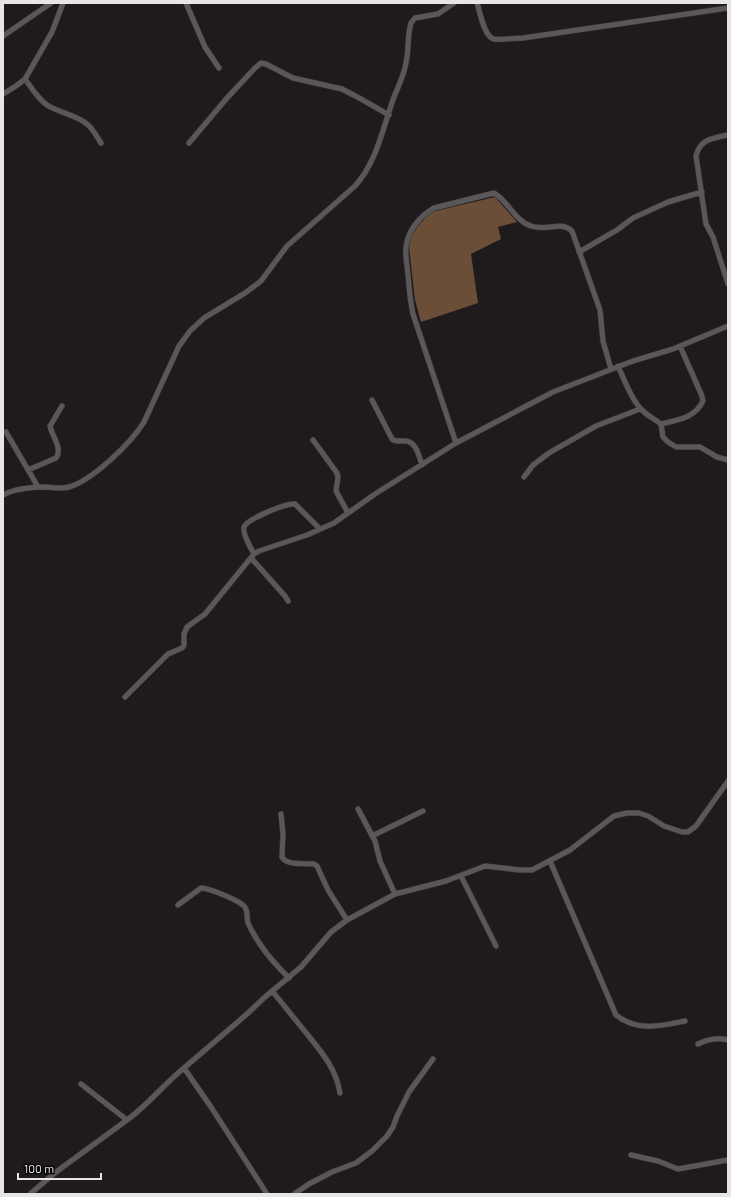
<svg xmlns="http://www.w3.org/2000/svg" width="731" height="1197" viewBox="0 0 731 1197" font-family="Barlow,sans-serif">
<rect width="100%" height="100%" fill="#1f1b1d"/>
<path fill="#6a4e38" d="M495,197L517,222L498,227L501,239L471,254L478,303L421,322L415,300L409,247L410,239L417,227L431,212Z"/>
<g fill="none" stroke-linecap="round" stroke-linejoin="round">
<defs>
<path id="street" d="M186,3L205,47L219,68
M477,3C480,12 484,37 494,39C502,40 514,38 523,38L728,8
M3,36L51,3
M25,79C31,87 37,98 47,105C59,113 78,115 88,125C93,129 97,137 101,143
M3,94L16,86L25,79L52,32L63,3
M728,135C713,138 700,139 696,156L706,224L713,237L728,284
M189,143L227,98L255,68L261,63L266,64L293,78L342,89L361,99L389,115
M579,252L617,230L633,218L668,202L702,192
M618,366C624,379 631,399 641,409C647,416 655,419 661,424C678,420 695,418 703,401L702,396L680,346
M372,400L392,439C396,442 399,441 404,441C416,440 419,456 422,465
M661,424L663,437L668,442L676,447H700L717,457L728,460
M6,432L38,487
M313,440L337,473L338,477L336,491L348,513
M456,443L413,314C410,301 409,288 408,274C407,266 405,255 406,247C408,230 420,216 434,208L494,193C508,201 515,221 531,226C546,232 560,220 572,231L600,310L603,341L611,369
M28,470L56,458C63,449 52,436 50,426L62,406
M524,477L533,465L549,453L596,426L640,409
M3,495C16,488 33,487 47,487C54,488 62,489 69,487C93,480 131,443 144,422L179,346L190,331L204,318L245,293L261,281L287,246L355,186C377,162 383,127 394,97C399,85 404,75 406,63C409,50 407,36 411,23L415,18L438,14L454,3
M254,554C251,548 242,534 244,527C247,519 286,503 295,504L320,529
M251,558L285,596L288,601
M125,697L168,654L182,648L184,645V634L187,627L205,614L254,554L259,551L307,535L334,523L375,494L456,443L553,392L633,361L673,349L728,326
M358,809L375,841L380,861L395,894
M281,814L283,834L282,857C287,866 305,863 314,864L317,866L328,890L347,920
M372,836L423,811
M550,861L616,1015C637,1032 661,1026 685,1021
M461,876L496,946
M178,905L201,888C209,888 238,900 244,906C249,911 246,917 248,923C258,945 272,961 289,978
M272,991C283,1004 293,1017 303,1029C319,1049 336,1067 340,1093
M698,1044C708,1039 717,1037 728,1040
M81,1084L127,1120C148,1105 164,1084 184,1068
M631,1155L658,1161L678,1169L728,1160
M30,1194L56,1172L127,1120
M267,1194L211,1107L184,1068L247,1014L265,997L301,967L331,932L347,920L395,894L446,881L485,866L520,870H532L570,850L614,816L627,813H639L648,816L664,826L682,832H688L696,826L728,781
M294,1194L309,1184L332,1172L356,1163L372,1151L387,1136L393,1127L397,1116L409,1092L433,1059"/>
</defs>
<use href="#street" stroke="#3a3738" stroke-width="6"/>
<use href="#street" stroke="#5b5658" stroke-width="5"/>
</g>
<rect width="731" height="1197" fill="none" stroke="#e8e5e6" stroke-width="8"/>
<path d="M18 1173v6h83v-6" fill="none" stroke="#e8e5e6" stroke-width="2"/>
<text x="24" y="1173" font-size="12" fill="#e8e5e6" stroke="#080707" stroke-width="3" paint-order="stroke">100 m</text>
</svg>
